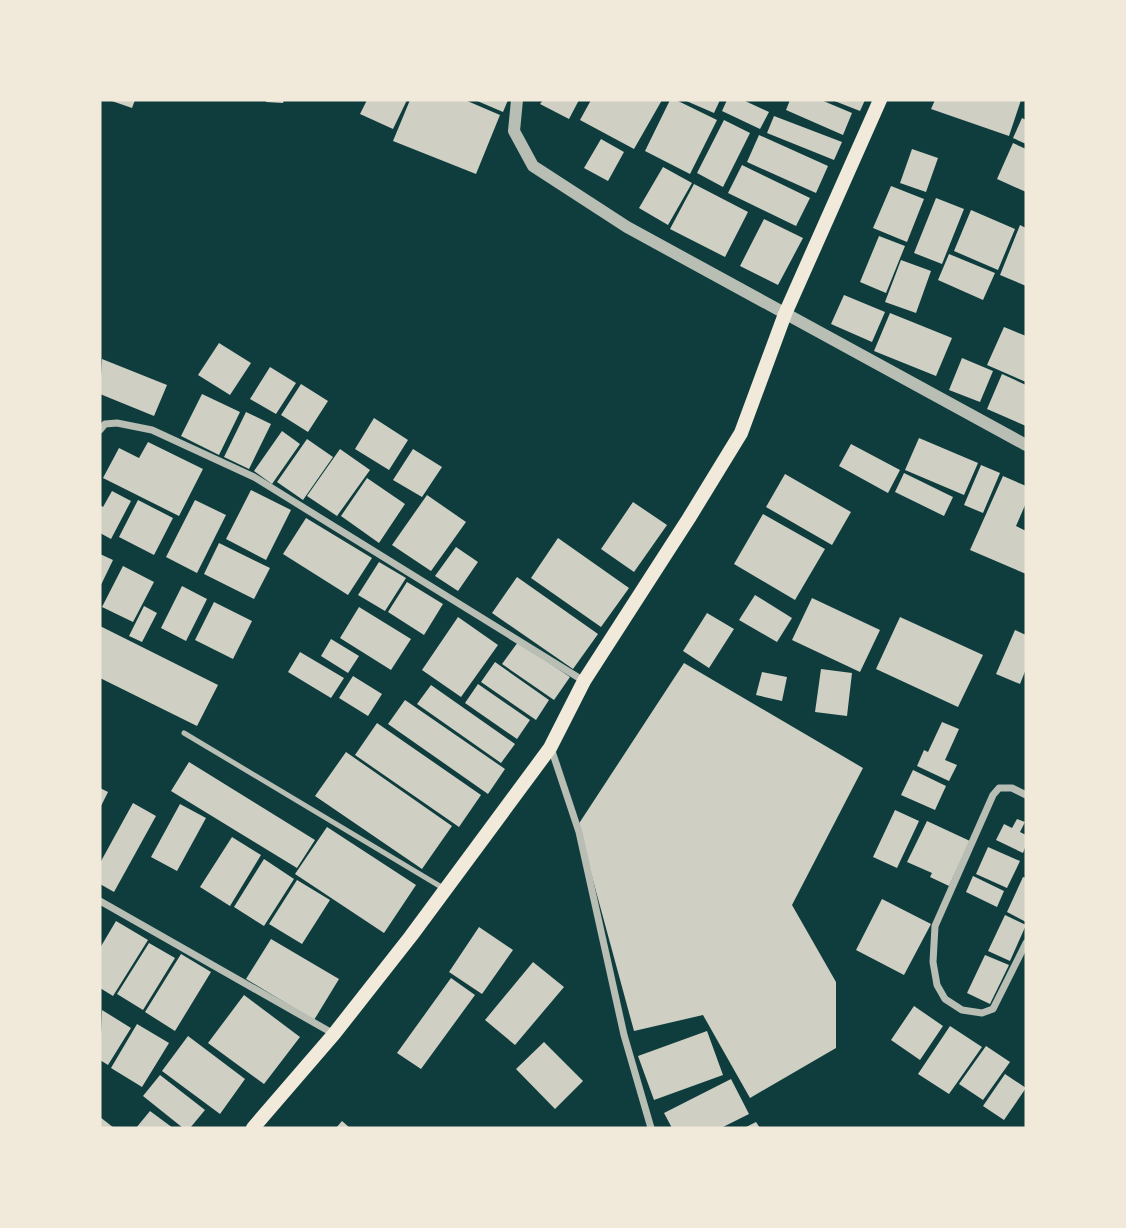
<svg xmlns="http://www.w3.org/2000/svg" width="1126" height="1228" viewBox="0 0 1126 1228" font-family="'IBM Plex Sans',sans-serif">
<rect width="100%" height="100%" fill="#0f3d3e"/>
<path fill="#cfcfc3" d="M109,100H135L132,108Z
M266,100H284L283,103L266,102Z
M367,100H407L393,129L360,114Z
M410,100H465L500,115L476,174L393,141Z
M475,100H508L503,112Z
M543,100H579L569,119L540,104Z
M591,100H662L634,149L580,120Z
M670,100H676L717,120L690,174L645,151Z
M684,100H720L714,113Z
M727,100H743L769,112L760,129L722,111Z
M790,100H821L852,113L843,135L786,110Z
M832,100H865L860,111Z
M935,100H1021L1009,136L931,109Z
M774,116L842,142L834,160L767,133Z
M1022,118L1026,120V144L1013,138Z
M724,120L750,133L723,187L697,173Z
M759,135L828,166L816,193L747,162Z
M601,139L624,152L608,181L584,168Z
M1013,143L1026,149V192L997,179Z
M912,149L938,158L926,192L900,183Z
M742,165L810,198L796,226L728,193Z
M663,167L692,183L668,225L639,208Z
M694,184L748,212L725,257L670,229Z
M891,186L924,199L907,242L873,228Z
M936,198L964,209L942,264L914,253Z
M971,210L1015,229L998,270L954,251Z
M764,219L803,238L778,285L740,266Z
M1020,225L1026,228V286L1000,275Z
M879,236L905,246L886,293L860,282Z
M949,254L995,273L983,300L938,280Z
M901,260L931,271L916,313L885,302Z
M844,295L885,312L872,342L831,324Z
M890,313L952,338L936,376L874,351Z
M1004,327L1026,336V382L987,365Z
M219,343L251,363L230,395L198,375Z
M962,358L993,371L980,402L949,390Z
M102,359L167,385L154,416L100,394Z
M270,367L296,383L276,414L250,399Z
M1002,374L1026,385V426L987,409Z
M301,384L328,401L308,432L281,415Z
M202,394L240,412L219,455L181,436Z
M246,412L271,424L249,469L224,457Z
M374,418L408,440L389,470L355,449Z
M282,431L300,444L272,484L254,471Z
M919,438L978,463L964,495L905,470Z
M307,439L333,457L303,500L277,482Z
M148,442L203,469L179,516L103,478L119,448L139,458Z
M851,444L900,470L888,493L839,466Z
M340,449L370,470L337,516L307,496Z
M413,449L442,467L422,497L393,480Z
M981,465L1000,473L983,513L964,505Z
M904,473L953,497L944,516L895,492Z
M785,474L851,512L832,545L766,507Z
M1003,476L1026,486V503L1016,526L1026,531V574L970,550Z
M367,478L405,504L379,543L341,516Z
M251,490L291,510L266,560L226,539Z
M112,491L131,501L111,539L100,533V505L103,507Z
M427,495L466,522L431,571L392,545Z
M138,500L173,518L154,555L119,537Z
M195,500L226,515L197,573L166,557Z
M633,502L667,525L634,572L601,549Z
M763,514L825,549L795,600L734,564Z
M306,518L372,558L348,595L283,554Z
M558,538L629,588L601,627L531,578Z
M219,543L270,568L254,599L204,574Z
M456,547L478,562L458,591L435,576Z
M100,554L113,560L100,587Z
M379,562L406,578L385,611L358,595Z
M123,566L154,582L133,622L102,607Z
M517,577L598,634L573,669L492,613Z
M407,582L443,604L424,635L388,612Z
M182,586L207,599L186,641L161,628Z
M755,595L792,618L777,642L739,620Z
M812,598L880,630L860,672L792,640Z
M214,602L252,621L233,659L195,640Z
M144,606L157,613L142,642L129,636Z
M359,607L411,639L391,670L340,638Z
M707,613L734,629L709,668L683,651Z
M458,617L498,645L461,697L422,670Z
M900,617L983,655L958,707L876,669Z
M100,626L218,685L197,726L100,678Z
M1015,630L1026,635V669L1020,684L996,674Z
M331,639L359,656L348,673L321,656Z
M518,642L570,677L554,700L502,664Z
M300,652L344,678L331,698L288,672Z
M495,662L549,700L536,720L481,682Z
M684,663L863,768L792,905L836,982V1048L750,1098L703,1015L634,1031L578,825Z
M821,669L852,673L847,716L815,712Z
M762,672L787,677L782,701L756,695Z
M353,676L382,694L368,716L339,698Z
M478,684L530,720L517,739L465,703Z
M431,685L515,744L501,763L417,704Z
M405,700L505,769L488,794L388,724Z
M942,722L959,729L945,760L957,765L949,781L917,766L924,750L928,752Z
M377,723L481,795L459,827L355,755Z
M346,752L452,826L422,869L315,796Z
M189,762L315,840L297,868L171,791Z
M913,770L946,786L935,810L901,795Z
M100,788L108,792L100,808Z
M133,803L156,816L114,892L100,884V863Z
M180,804L206,818L177,871L151,857Z
M895,810L919,821L897,868L873,857Z
M1017,819L1025,822L1020,832L1026,835V845L1023,853L996,840L1004,824L1012,828Z
M927,821L970,841L949,886L930,877L932,873L907,862Z
M327,827L416,885L384,933L295,874Z
M232,837L261,855L230,906L200,887Z
M988,847L1020,861L1007,888L976,874Z
M264,859L294,879L264,926L234,907Z
M973,876L1004,891L997,907L966,892Z
M1023,877L1026,878V922L1007,912Z
M297,880L330,900L302,944L269,924Z
M882,899L931,924L904,975L856,950Z
M1005,915L1026,925L1010,961L988,951Z
M116,921L148,940L113,996L100,988V948Z
M479,927L513,950L482,994L449,972Z
M271,939L339,979L314,1020L246,979Z
M149,943L175,958L143,1010L117,994Z
M181,954L211,972L175,1031L145,1012Z
M985,955L1009,965L990,1004L967,993Z
M533,962L564,987L515,1045L485,1020Z
M451,978L475,995L421,1069L397,1053Z
M244,995L300,1037L264,1084L208,1043Z
M914,1006L943,1026L920,1060L891,1040Z
M102,1010L131,1028L108,1065L100,1060Z
M137,1024L169,1043L142,1087L111,1068Z
M950,1026L982,1047L949,1094L918,1074Z
M707,1031L723,1075L654,1100L638,1056Z
M188,1036L245,1079L220,1114L162,1071Z
M544,1042L583,1081L555,1109L516,1069Z
M986,1046L1010,1062L983,1100L959,1084Z
M1005,1074L1026,1088L1004,1120L983,1106Z
M160,1075L205,1110L190,1128H183L143,1096Z
M731,1079L749,1114L721,1128H672L664,1113Z
M150,1111L173,1128H136Z
M100,1117L114,1128H100Z
M342,1121L350,1128H336Z
M756,1122L760,1128H744Z"/>
<g fill="none" stroke-linecap="round" stroke-linejoin="round">
<path stroke="#b8beb3" stroke-width="5" d="M184,733L443,888"/>
<path stroke="#b8beb3" stroke-width="7" d="M100,430L105,424L117,423L152,430L254,477L584,681
M551,748L579,832L624,1035L651,1128
M1026,795L1012,788H999L993,795L935,926L933,962L937,985L945,999L962,1010L982,1013L993,1009L1026,943
M100,901L334,1034"/>
<path stroke="#b8beb3" stroke-width="12" d="M517,100L514,131L533,166L627,227L1026,445"/>
<path stroke="#f1e9da" stroke-width="14" d="M253,1128L334,1034L411,936L550,748L584,681L689,518L741,433L785,314L880,100"/>
</g>
<rect width="1126" height="1228" fill="none" stroke="#f1e9da" stroke-width="203"/>
</svg>
